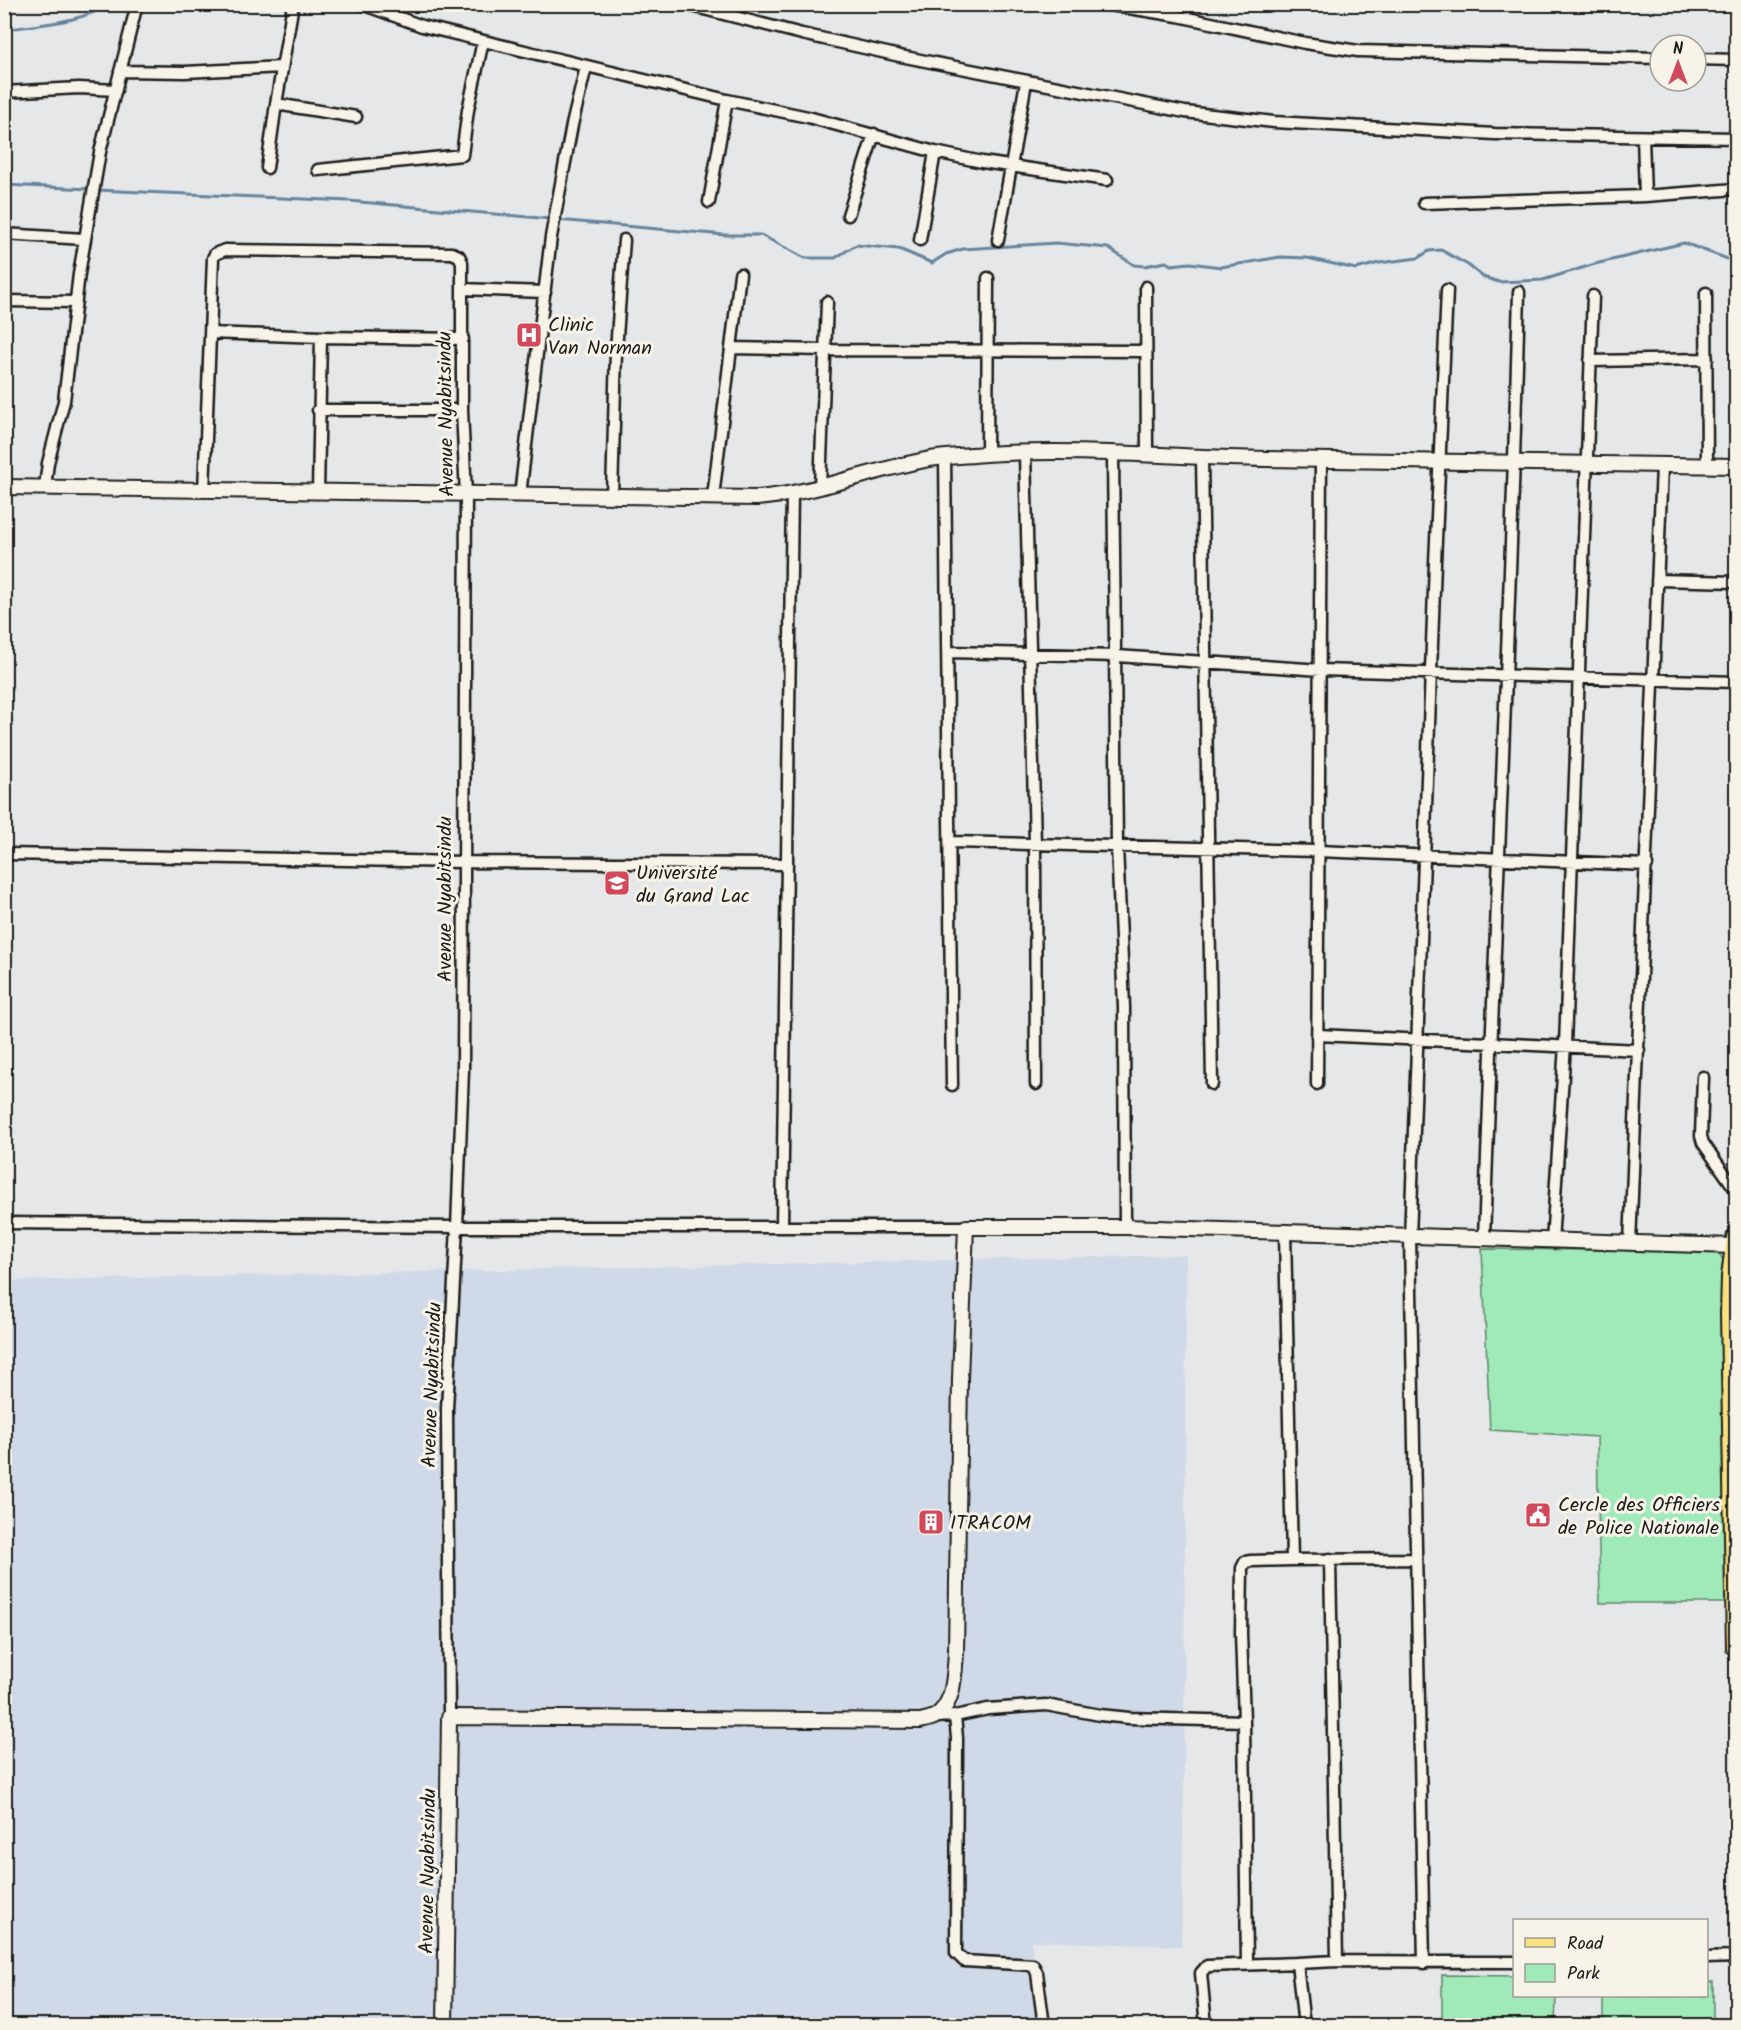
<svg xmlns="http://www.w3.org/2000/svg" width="1741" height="2030" viewBox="0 0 1741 2030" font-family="Kalam,sans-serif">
<rect width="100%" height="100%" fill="#e5e7e8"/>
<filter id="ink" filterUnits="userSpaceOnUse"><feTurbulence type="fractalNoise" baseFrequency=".0167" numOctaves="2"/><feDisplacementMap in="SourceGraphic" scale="12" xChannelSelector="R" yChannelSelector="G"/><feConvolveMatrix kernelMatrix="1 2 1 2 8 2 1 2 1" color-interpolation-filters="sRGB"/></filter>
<g filter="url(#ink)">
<path fill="#d0d9e7" d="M1186,1255L1184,1782L1181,1946L1031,1941L1043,2025H5L4,1281Z"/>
<path fill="#a0eab9" stroke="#5e836a" stroke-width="1.5" d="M1482,1249L1718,1251L1725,1264L1736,1603H1600L1597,1437L1490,1430Z
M1442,1975L1514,1976V1996H1556L1555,2025H1442Z
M1707,1982H1713V2025H1603V1996H1706Z"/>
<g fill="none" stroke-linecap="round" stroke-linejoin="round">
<path stroke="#65849d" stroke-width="3" d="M4,30C39,24 80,23 110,4
M4,185L90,189
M96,190L349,201L551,219
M557,220L725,235H761L805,258H835L856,245L899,249L932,263L946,254L963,249L1056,243L1108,248L1134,265L1145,266L1166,262L1171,265L1190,263L1221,267L1280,257L1307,258L1356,269L1379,263L1418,258L1429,251L1441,250L1468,265L1483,277L1499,282L1543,280L1595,264L1684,243L1736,262"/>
<defs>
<path id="minor" d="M362,4L422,26L727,100L808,117L935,152L982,162L1107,180
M684,4L802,34L900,56L1185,112L1274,122L1495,134L1736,138
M1104,4L1178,16L1305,43L1358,51L1660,58
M1696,59L1736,60
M120,71L185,72L282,67
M4,92L79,88L116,90
M276,104L356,117
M1643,137L1645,196
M267,168L276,104L293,4
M318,170L462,155L468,110L483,41
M709,202L727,100
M1424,203L1645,196L1736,189
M848,215L874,134
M4,234L84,239
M920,240L935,152
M998,240L1026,82
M1146,287L1147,454
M462,289L545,292
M1706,293L1707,466
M4,301L76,302
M210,333L321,337L463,339
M731,348L825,350L1145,351
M1590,361L1707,359
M318,410H462
M1025,453L1035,844L1036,1084
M987,454L988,278
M1113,454L1117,846L1124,1007L1125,1227
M945,457L952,1085
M1202,457L1212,1084
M45,487L48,463L64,401L79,274L100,152L137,4
M820,487L827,302
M204,491L213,258L215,254L225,250L452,253L459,256L462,262V410L466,495L463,1070L457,1227L447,1409L449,1717
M318,492L321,337
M520,495L551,237L572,125L586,67
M612,496L616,351L624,240
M713,497L740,274
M1657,580L1736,582
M947,652L1117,656L1321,670L1736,682
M951,842L1318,851L1647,865
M4,854L464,862L785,864
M1318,1035L1639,1050
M1703,1077L1701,1136L1703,1143L1736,1190
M1317,1084L1321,459
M4,1223L457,1227H966
M782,1227L792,493
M1484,1239C1495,923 1511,608 1519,292
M1552,1242L1565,1045L1593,296
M1630,1244L1662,466
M1330,1559L1337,1961
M1292,1560L1415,1559
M955,1716L988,1709L1046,1705L1100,1715L1129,1718L1244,1721
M934,1717L955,1716L957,1738L956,1953L964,1961L1033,1965L1037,1973L1044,2026
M1706,1958L1736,1957
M1424,1963L1410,1238L1435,563L1447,290
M1247,1964L1244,1721L1241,1633L1242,1568L1245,1562L1251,1561L1292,1560L1285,1233
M1206,2026L1201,1973L1207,1966L1297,1963
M1304,2026L1297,1963L1337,1961L1514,1962"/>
<path id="tertiary" d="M4,487L757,498C815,493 869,471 925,460C945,456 965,456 985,454C1078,448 1173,457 1266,459C1423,462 1580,465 1736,466
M445,2026L449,1717L920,1721C924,1720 930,1719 934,1717C955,1705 954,1674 956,1653L960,1378L966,1227H1125L1734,1246"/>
<path id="primary" d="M1736,1238L1731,1277L1730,1314L1736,1647"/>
</defs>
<use href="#minor" stroke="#1c1c1c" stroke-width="15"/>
<use href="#tertiary" stroke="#1c1c1c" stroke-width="18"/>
<use href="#primary" stroke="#1c1c1c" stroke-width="22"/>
<use href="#minor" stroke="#f7f3e8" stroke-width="10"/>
<use href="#tertiary" stroke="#f7f3e8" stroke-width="14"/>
<use href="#primary" stroke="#fae180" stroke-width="18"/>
</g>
</g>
<defs>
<symbol id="hospital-square" viewBox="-11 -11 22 22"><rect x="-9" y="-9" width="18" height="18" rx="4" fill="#d1495b" stroke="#f7f3e8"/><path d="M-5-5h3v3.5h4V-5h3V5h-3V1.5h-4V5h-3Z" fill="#fff"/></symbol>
<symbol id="university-square" viewBox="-11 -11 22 22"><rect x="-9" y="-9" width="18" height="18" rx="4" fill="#d1495b" stroke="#f7f3e8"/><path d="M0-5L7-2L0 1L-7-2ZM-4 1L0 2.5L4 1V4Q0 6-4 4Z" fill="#fff"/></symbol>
<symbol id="civic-square" viewBox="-11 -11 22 22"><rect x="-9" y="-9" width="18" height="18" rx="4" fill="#d1495b" stroke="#f7f3e8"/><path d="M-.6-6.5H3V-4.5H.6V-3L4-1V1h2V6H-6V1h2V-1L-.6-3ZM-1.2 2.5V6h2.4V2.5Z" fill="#fff"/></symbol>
<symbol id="building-square" viewBox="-11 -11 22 22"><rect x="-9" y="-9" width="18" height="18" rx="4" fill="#d1495b" stroke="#f7f3e8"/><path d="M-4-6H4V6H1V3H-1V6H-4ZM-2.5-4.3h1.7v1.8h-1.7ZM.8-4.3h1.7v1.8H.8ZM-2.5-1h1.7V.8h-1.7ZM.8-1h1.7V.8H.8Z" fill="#fff"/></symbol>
</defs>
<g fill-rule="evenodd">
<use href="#hospital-square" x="514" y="320" width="30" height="30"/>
<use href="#university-square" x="602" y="868" width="30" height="30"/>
<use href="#civic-square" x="1523" y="1500" width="30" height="30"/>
<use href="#building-square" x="916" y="1507" width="30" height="30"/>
</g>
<g text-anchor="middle" stroke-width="6" stroke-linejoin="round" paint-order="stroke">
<g font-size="20" fill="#1c1c1c" stroke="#f7f3e8" text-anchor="start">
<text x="548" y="331">Clinic<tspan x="548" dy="23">Van Norman</tspan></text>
<text x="636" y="879">Université<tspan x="636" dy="23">du Grand Lac</tspan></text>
<text x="1558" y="1511">Cercle des Officiers<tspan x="1558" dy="23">de Police Nationale</tspan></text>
<text x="950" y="1529">ITRACOM</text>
</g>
<g font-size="20" fill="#1c1c1c" stroke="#f7f3e8">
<text transform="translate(445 414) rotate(-91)" y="7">Avenue Nyabitsindu</text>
<text transform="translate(444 899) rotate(-90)" y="7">Avenue Nyabitsindu</text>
<text transform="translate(431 1385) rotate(-88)" y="7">Avenue Nyabitsindu</text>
<text transform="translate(427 1871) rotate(-89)" y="7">Avenue Nyabitsindu</text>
</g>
</g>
<rect width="1741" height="2030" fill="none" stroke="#f7f3e8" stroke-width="24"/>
<rect x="12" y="12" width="1717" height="2006" fill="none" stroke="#1c1c1c" stroke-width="2" filter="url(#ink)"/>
<rect x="1513" y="1919" width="195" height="78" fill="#f7f3e8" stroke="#9f9d96" stroke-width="1.5"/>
<rect x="1525" y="1938" width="30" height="9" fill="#fae180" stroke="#9f9d96" stroke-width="1.5"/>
<text x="1567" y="1949" font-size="18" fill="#1c1c1c">Road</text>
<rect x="1525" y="1964" width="30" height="18" fill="#a0eab9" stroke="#9f9d96" stroke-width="1.5"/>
<text x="1567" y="1979" font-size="18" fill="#1c1c1c">Park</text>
<g transform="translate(1678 63)"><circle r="28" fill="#f7f3e8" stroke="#9f9d96" stroke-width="1.5"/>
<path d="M0-4.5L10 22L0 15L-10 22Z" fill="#d1495b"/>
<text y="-9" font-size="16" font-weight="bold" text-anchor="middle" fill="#1c1c1c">N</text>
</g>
</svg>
